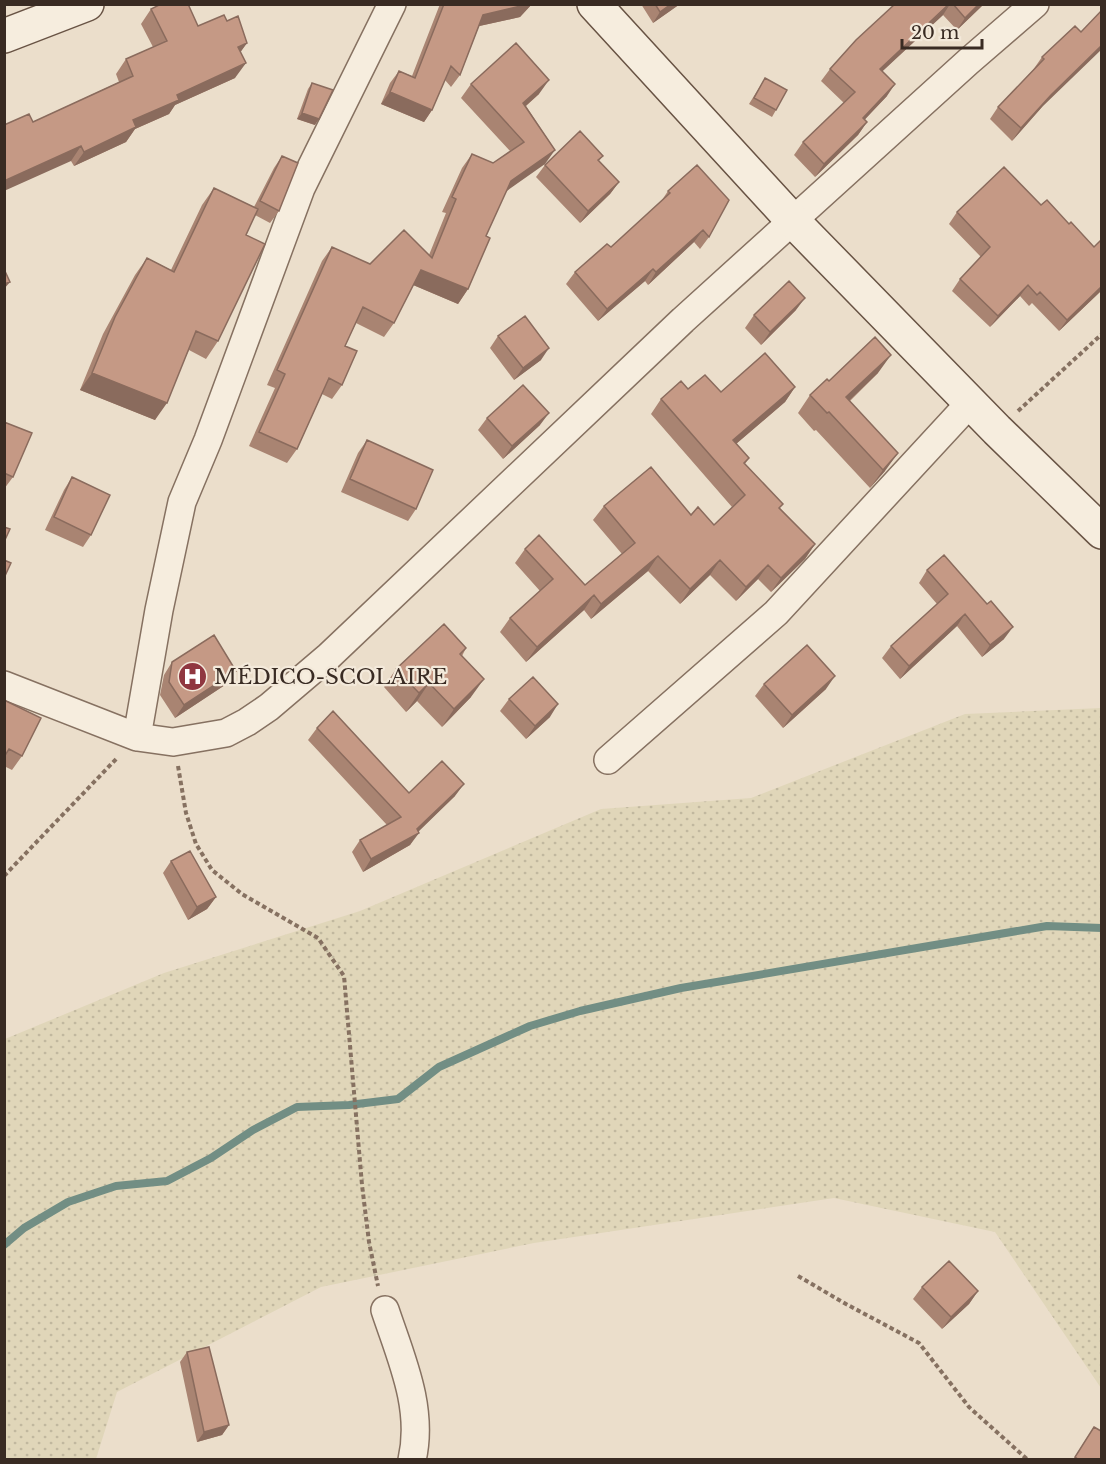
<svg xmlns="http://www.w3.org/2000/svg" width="1106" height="1464" viewBox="0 0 1106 1464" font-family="'Libre Baskerville',serif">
<defs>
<pattern id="farmland-dots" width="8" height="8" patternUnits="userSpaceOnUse" patternTransform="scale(1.5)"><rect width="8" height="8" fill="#e0d6b9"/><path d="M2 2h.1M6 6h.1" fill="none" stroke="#c1b89f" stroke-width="1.8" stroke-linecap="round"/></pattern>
</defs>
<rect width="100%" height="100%" fill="#ebdecb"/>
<path fill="url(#farmland-dots)" d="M1101,708V1388L995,1232L834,1198L534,1243L321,1287L117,1392L96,1459L5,1460V1039L164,973L360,911L601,809L751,798L965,714Z"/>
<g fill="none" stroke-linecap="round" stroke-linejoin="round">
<path stroke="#728e84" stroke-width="8" d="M4,1245L24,1228L68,1202L116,1186L167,1181L211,1158L253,1130L297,1107L349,1105L398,1099L439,1067L530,1026L580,1011L681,988L1047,926L1102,928"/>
<defs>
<path id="street" d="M4,685L137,737L173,742L226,733L247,722L269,707L329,656L683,320L969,61L1035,4
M137,737L159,610L182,502L208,440L301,188L392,4
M608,760L776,613L970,403
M385,1310C401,1358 424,1408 412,1460"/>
<path id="secondary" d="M594,4L793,221L997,430L1102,532
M4,36L87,4"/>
</defs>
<use href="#street" stroke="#867161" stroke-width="30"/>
<use href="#secondary" stroke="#685344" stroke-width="36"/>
<path stroke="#867161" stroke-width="4" stroke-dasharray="4.5 3" stroke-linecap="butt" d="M1018,411L1102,334
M178,766L186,813L196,844L212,870L242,894L318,938L344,976L362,1185L369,1242L378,1286
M4,876L118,757
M798,1276L846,1304L919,1343L969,1407L1028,1460"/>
<use href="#street" stroke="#f6edde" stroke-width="27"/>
<use href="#secondary" stroke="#f6edde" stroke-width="33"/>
</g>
<path fill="#a98472" d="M440,4H532L520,17L479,26L460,75L451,87L445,80L432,110L424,122L381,104L390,83L399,71L412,76Z
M641,4H680L653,23Z
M895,4H984L957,30L943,15L882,71L887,96L864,120L867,122L858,135L815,177L794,155L803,142L844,103L821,81L830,69Z
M151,9L198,26L227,21L247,43L240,52L235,78L175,105L169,114L135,129L126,142L74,166L71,161L33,122L119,82L116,74L126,59L153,47L141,24Z
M1075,26L1042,107L1012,141L990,119L998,107L1033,70L1042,57Z
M765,78L776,110L772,117L749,104Z
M312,83L315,125L297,119L308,89Z
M471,84L539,94L526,106L555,150L506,191L486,236L468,289L458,304L413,285L394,323L384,337L356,323L345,346L342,385L332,399L322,394L297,449L287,463L249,446L275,388L267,385L322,261L332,247L370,264L429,255L446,213L442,212L462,168L472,154L493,163L510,151L461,98Z
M282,156L279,211L270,223L255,215L246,235L218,341L206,359L189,350L155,420L80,390L103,334L135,275L147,258L171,270L202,205L214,188L254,207L274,168Z
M603,156L599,161L619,182L610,194L580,223L536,177L545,165Z
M668,191L709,237L700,249L694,242L648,285L645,281L598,321L566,284L575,272L611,247L660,203Z
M957,212L1101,291L1059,331L1032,303L1029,306L1020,296L990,327L952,291L960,279L981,257L949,224Z
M796,310L761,345L745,328L754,315Z
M498,336L541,360L514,380L490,348Z
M878,373L850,401L885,471L870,488L816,430L814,431L798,413L810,395L829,381Z
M795,387L785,402L736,444L749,458L745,464L780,508L815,544L805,559L771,592L758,579L736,601L710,575L680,604L648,571L591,619L584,610L526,662L500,632L510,618L540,591L515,563L525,549L585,585L622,554L593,520L604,506L691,515L714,525L732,507L651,414L661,399L688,389L721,392Z
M487,418L540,425L503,459L478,430Z
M4,422L13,477L4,489Z
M367,440L416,509L408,521L341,492L358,453Z
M72,477L91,535L83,547L45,530L64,490Z
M927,570L1004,639L982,657L957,626L900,679L882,658L891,646L937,604L919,583Z
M466,648L462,656L471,697L442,727L417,701L406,712L384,687L396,669Z
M172,662L228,683L175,718L160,695L164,675Z
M764,684L826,689L783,728L755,696Z
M509,699L550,717L526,739L500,711Z
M4,700L22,756L12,770L4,766Z
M317,728L409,793L455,796L418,831L410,845L363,872L352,852L360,840L387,825L308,740Z
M171,861L216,897L207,909L188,920L163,873Z
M922,1287L978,1291L969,1304L942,1329L913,1299Z
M187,1352L229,1425L222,1435L197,1442L180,1362Z
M1094,1427L1101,1460H1073L1086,1439Z"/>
<path fill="#8a6b5d" d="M529,4H532L520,17L475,27L483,15Z
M671,4H680L653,23L660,12Z
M950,4L943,15L871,82L880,69Z
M979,4H984L957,30L965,18Z
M247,43L237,57L238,47Z
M1101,46V50L1042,107L1012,141L1021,128L1051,95Z
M246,63L235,78L175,105L169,114L135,129L126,142L74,166L84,152L133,120L177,95Z
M549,80L539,94L513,117L523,103Z
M895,84L887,96L854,131L863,118Z
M390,92L432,110L424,122L381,104Z
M302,113L319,119L315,125L297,119Z
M867,122L858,135L815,177L824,164Z
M81,146L71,161L4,191V181Z
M555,150L545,164L501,195L511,181Z
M619,182L610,194L580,223L588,211Z
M703,230L694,242L648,285L656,272Z
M653,269L645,281L598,321L607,309Z
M421,270L468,289L458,304L411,284Z
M10,282L4,289V284Z
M1028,285L1020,296L990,327L998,316Z
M1101,287V291L1059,331L1067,320Z
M805,298L796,310L761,345L770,332Z
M549,348L541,360L514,380L523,368Z
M891,355L878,373L834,415L846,397Z
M92,373L167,403L155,420L80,390Z
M795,387L785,402L723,455L733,440Z
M549,413L540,425L503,459L512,446Z
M898,453L885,471L870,488L883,470Z
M815,544L805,559L771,592L781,578Z
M658,556L648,571L591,619L601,604Z
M720,560L710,575L680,604L690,589Z
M768,565L758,579L736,601L746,587Z
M594,595L584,610L526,662L537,647Z
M965,614L957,626L900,679L909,666Z
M1013,627L1004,639L982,657L990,645Z
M236,671L228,683L175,718L184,705Z
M835,676L826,689L783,728L792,715Z
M484,679L471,697L442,727L454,709Z
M429,683L417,701L406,712L419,693Z
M558,704L550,717L526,739L535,726Z
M464,784L455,796L414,836L419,833L410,845L363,872L371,859L417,829Z
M216,897L207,909L188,920L197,907Z
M978,1291L969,1304L942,1329L951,1317Z
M229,1425L222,1435L197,1442L204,1432Z"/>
<path fill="#c59985" stroke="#8a6b5d" stroke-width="1.5" d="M161,4H188L198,26L224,15L227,21L238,16L247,43L238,47L246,63L177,95L179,100L133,120L136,127L84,152L81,146L4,181V125L29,114L33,122L133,76L126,59L167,41L151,9Z
M444,4H529L483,15L460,75L451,66L432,110L390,92L399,71L415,78Z
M655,4H671L660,12Z
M895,4H949L880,69L895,84L863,118L867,122L824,164L803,142L855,92L830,69L856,40Z
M953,4H979L965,18Z
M1101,11V46L1051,95L1021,128L998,107L1044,59L1042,57L1075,26L1081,32Z
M516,43L549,80L523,103L555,150L511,181L486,236L490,238L468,289L421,270L394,323L363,307L345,346L357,351L342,385L329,378L297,449L259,432L285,374L277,370L332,247L370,264L404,230L432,258L456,199L452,197L472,154L493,163L524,142L471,84Z
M765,78L787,90L776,110L754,98Z
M312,83L333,90L319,119L302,113Z
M580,131L603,156L598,160L619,182L588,211L545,165Z
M282,156L298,163L279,211L260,201Z
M697,165L729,200L709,237L703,230L656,272L653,269L607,309L575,272L607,244L611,247L670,193L668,191Z
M1004,167L1041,205L1047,200L1069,224L1071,222L1094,247L1101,240V287L1067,320L1040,292L1037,295L1028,285L998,316L960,279L990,247L957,212Z
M214,188L258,209L246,235L265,244L218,341L196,331L167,403L92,373L115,317L147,258L174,272Z
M4,269L10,282L4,284Z
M789,281L805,298L770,332L754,315Z
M525,316L549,348L523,368L498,336Z
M875,337L891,355L846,397L898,453L883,470L829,412L827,413L810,395L827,379L829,381Z
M765,353L795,387L733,440L749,458L744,463L783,504L779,508L815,544L781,578L768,565L746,587L720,560L690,589L658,556L601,604L594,595L537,647L510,618L553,579L525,549L539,535L585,585L635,543L604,506L651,467L691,515L698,507L714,525L745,495L661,399L681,381L688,389L705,375L721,392Z
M523,385L549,413L512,446L487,418Z
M4,422L32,433L13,477L4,473Z
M367,440L433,470L416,509L350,479Z
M72,477L110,495L91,535L54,517Z
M4,527L10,529L4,542Z
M944,555L987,604L991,601L1013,627L990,645L965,614L909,666L891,646L948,594L927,570Z
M4,560L11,563L4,578Z
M444,624L466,648L460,654L484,679L454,709L429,683L419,693L396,669Z
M214,635L236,671L184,705L169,682L172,662Z
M807,645L835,676L792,715L764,684Z
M533,677L558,704L535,726L509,699Z
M4,700L41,718L22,756L9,749L4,757Z
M333,711L409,793L442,761L464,784L417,829L419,833L371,859L360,840L401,817L317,728Z
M190,851L216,897L197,907L171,861Z
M949,1261L978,1291L951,1317L922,1287Z
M209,1347L229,1425L204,1432L187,1352Z
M1094,1427L1101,1431V1460H1079L1075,1457Z"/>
<defs>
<symbol id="hospital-disc" viewBox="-11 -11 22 22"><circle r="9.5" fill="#903740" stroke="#f3e9da"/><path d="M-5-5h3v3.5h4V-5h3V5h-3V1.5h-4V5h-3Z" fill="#fff"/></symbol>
</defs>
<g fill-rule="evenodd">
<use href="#hospital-disc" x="176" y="660" width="33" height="33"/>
</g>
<g text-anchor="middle" stroke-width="4.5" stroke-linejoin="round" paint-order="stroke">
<g font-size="21" fill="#392b23" stroke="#f3e9da" text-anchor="start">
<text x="214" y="684">MÉDICO-SCOLAIRE</text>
</g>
</g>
<rect width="1106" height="1464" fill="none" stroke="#392b23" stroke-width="12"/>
<path d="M902 39v9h80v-9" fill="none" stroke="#392b23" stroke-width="3"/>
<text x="911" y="39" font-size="18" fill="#392b23" stroke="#f3e9da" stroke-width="4.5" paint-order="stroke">20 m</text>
</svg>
